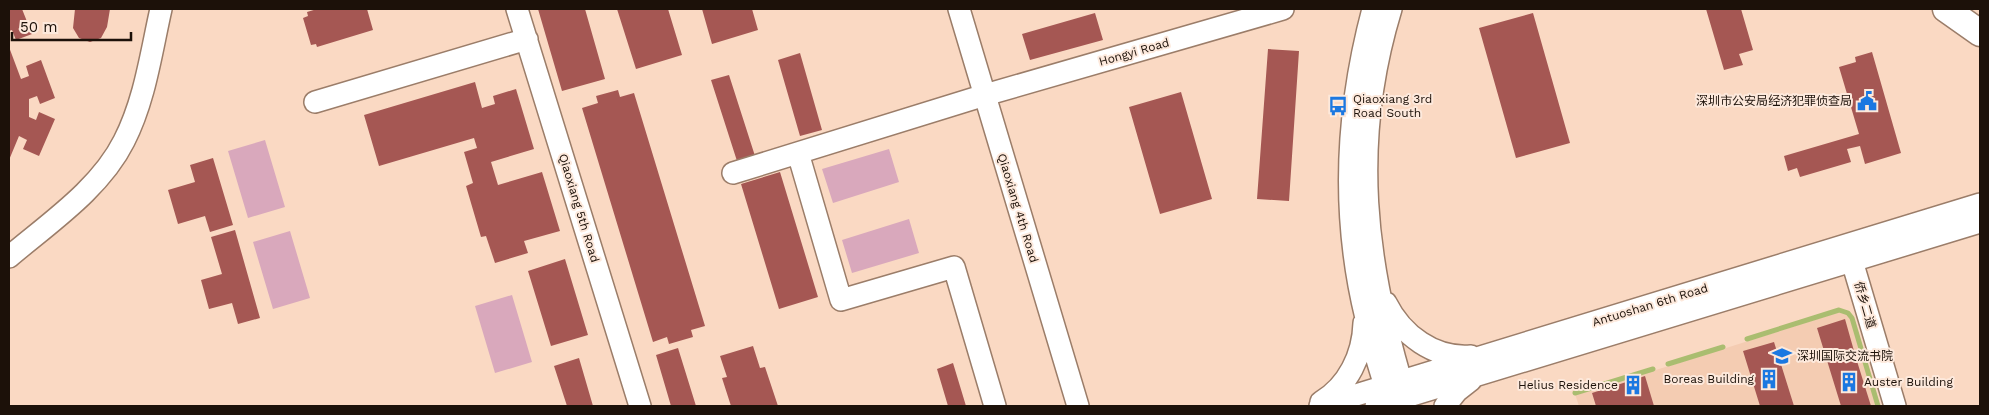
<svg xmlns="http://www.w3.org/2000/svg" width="1989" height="415" viewBox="0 0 1989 415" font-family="'Work Sans','Noto Sans SC',sans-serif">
<rect width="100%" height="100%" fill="#fad9c3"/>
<path fill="#f4ccb2" d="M1840,312L1846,313L1850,318L1877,406H1579L1575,394L1669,366Z"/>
<path fill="#d9a8bc" d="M265,140L285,207L248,218L228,151Z
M889,149L899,182L833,203L822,169Z
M909,219L919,253L852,273L842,240Z
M290,231L310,298L273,309L253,242Z
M512,295L532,362L495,373L475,306Z"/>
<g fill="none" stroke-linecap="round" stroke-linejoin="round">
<path stroke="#aabd70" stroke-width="5" d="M1747,339L1839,310L1848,313L1852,318L1878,406
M1668,364L1723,347
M1575,393L1653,369"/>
</g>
<path fill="#a55753" d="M9,9H22L32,34L16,40L12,30L9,31Z
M75,9H110L107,27L101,38L90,42L79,38L73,28Z
M317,9H367L373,30L317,47L316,44L311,45L303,18L308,16L307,12Z
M538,9H585L605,79L562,91Z
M617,9H668L682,55L636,69Z
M702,9H752L758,30L712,44Z
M1706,9H1741L1753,50L1739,54L1743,65L1724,70Z
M1095,13L1103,40L1030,60L1022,34Z
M1533,13L1570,143L1516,158L1479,28Z
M9,47L21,79L29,76L26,66L41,60L55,98L40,104L37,96L29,99V117L36,120L39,112L55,119L39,156L23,149L27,140L19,136L9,160Z
M1268,49L1299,51L1289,201L1257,199Z
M1872,52L1901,153L1865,164L1860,146L1847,149L1851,162L1800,177L1797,168L1788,171L1784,156L1859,134L1839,67L1856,62L1855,57Z
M800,53L822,130L800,136L778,60Z
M729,75L755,156L737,161L711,80Z
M475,82L482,108L495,104L493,96L516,89L534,149L491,162L498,185L542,172L560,231L524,241L528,253L495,263L486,236L481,237L466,186L473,183L464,152L477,148L474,138L379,166L364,115Z
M618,90L620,97L634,93L705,326L691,330L693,337L669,344L667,337L653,342L582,108L598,103L596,96Z
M1181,92L1212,199L1160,214L1129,107Z
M213,158L233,225L210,232L205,216L178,224L168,190L195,182L190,165Z
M780,172L818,297L779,309L741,184Z
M235,230L260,318L238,324L232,303L209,309L201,280L222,274L211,237Z
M565,259L588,335L551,346L528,271Z
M1845,319L1856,358L1871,406H1841L1817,328Z
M1774,342L1794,406H1760L1743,351Z
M753,346L760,368L765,367L778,406H731L722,378L727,377L720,356Z
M678,348L696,406H671L656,355Z
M579,358L593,406H567L554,366Z
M953,363L966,406H948L937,369Z
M1645,376L1654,406H1596L1592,393Z"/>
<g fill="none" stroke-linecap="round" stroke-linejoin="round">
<defs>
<path id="minor" d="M517,9L640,406
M959,9L1078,406
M1373,9C1346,110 1341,216 1366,318C1372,346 1381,372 1389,399
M1391,9C1350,143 1365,263 1405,394
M315,102L527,39
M798,153L841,300L954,267L995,406
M733,173L985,95L1283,9
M9,257C49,223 100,189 124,141C145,100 151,53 161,9
M1852,261L1895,406
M1386,303C1402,335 1434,359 1471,356
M1321,402C1348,386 1363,355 1364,323
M1320,406L1980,204
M1376,406L1980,222
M1445,406L1457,391L1471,380"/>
<path id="major" d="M1946,9L1980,33"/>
</defs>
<use href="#minor" stroke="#9b7d69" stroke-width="24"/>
<use href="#major" stroke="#9b7d69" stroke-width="29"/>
<use href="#minor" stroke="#fff" stroke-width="21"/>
<use href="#major" stroke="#fff" stroke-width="26"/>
</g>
<defs>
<symbol id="civic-bare" viewBox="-9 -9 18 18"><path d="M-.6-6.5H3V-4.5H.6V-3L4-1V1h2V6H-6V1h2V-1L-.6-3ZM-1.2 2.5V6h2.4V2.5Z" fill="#1b78e1" stroke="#fde9dc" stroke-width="2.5" paint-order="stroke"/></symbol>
<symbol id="bus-bare" viewBox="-9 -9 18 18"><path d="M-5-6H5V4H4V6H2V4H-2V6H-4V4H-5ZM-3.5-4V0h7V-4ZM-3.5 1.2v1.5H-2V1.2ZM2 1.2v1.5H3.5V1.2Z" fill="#1b78e1" stroke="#fde9dc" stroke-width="2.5" paint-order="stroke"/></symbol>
<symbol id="school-bare" viewBox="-9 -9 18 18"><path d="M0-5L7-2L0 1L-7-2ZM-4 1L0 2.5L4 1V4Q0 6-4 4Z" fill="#1b78e1" stroke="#fde9dc" stroke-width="2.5" paint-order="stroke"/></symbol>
<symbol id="building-bare" viewBox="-9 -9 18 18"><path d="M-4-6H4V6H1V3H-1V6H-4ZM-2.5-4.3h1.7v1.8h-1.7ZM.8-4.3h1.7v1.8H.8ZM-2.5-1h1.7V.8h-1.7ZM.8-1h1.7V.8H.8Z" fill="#1b78e1" stroke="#fde9dc" stroke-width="2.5" paint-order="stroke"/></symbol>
</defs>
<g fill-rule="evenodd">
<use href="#civic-bare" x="1853" y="87" width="28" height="28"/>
<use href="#bus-bare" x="1324" y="92" width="28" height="28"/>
<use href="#school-bare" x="1768" y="342" width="28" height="28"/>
<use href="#building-bare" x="1755" y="365" width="28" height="28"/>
<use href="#building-bare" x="1835" y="368" width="28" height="28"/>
<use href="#building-bare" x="1619" y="371" width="28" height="28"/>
</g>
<g text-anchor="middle" stroke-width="4" stroke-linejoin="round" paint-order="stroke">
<g font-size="12" fill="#1c1109" stroke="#fde9dc">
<text transform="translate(1134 52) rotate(-16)" y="4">Hongyi Road</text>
<text transform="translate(579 208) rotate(73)" y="4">Qiaoxiang 5th Road</text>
<text transform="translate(1018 208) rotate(73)" y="4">Qiaoxiang 4th Road</text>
<text transform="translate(1650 305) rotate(-17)" y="4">Antuoshan 6th Road</text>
<text transform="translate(1865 305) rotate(74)" y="4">侨乡二道</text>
</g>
<g font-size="12" fill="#1c1109" stroke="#fde9dc" text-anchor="start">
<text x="1353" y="103">Qiaoxiang 3rd<tspan x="1353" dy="14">Road South</tspan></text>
<text x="1852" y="105" text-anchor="end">深圳市公安局经济犯罪侦查局</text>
<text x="1797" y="360">深圳国际交流书院</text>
<text x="1754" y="383" text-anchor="end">Boreas Building</text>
<text x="1864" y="386">Auster Building</text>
<text x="1618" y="389" text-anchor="end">Helius Residence</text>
</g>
</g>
<rect width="1989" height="415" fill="none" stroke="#1c1109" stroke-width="20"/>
<path d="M12 32v8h119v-8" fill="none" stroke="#1c1109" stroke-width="2.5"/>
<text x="20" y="32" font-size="15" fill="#1c1109" stroke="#fde9dc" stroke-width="4" paint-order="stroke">50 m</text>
</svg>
